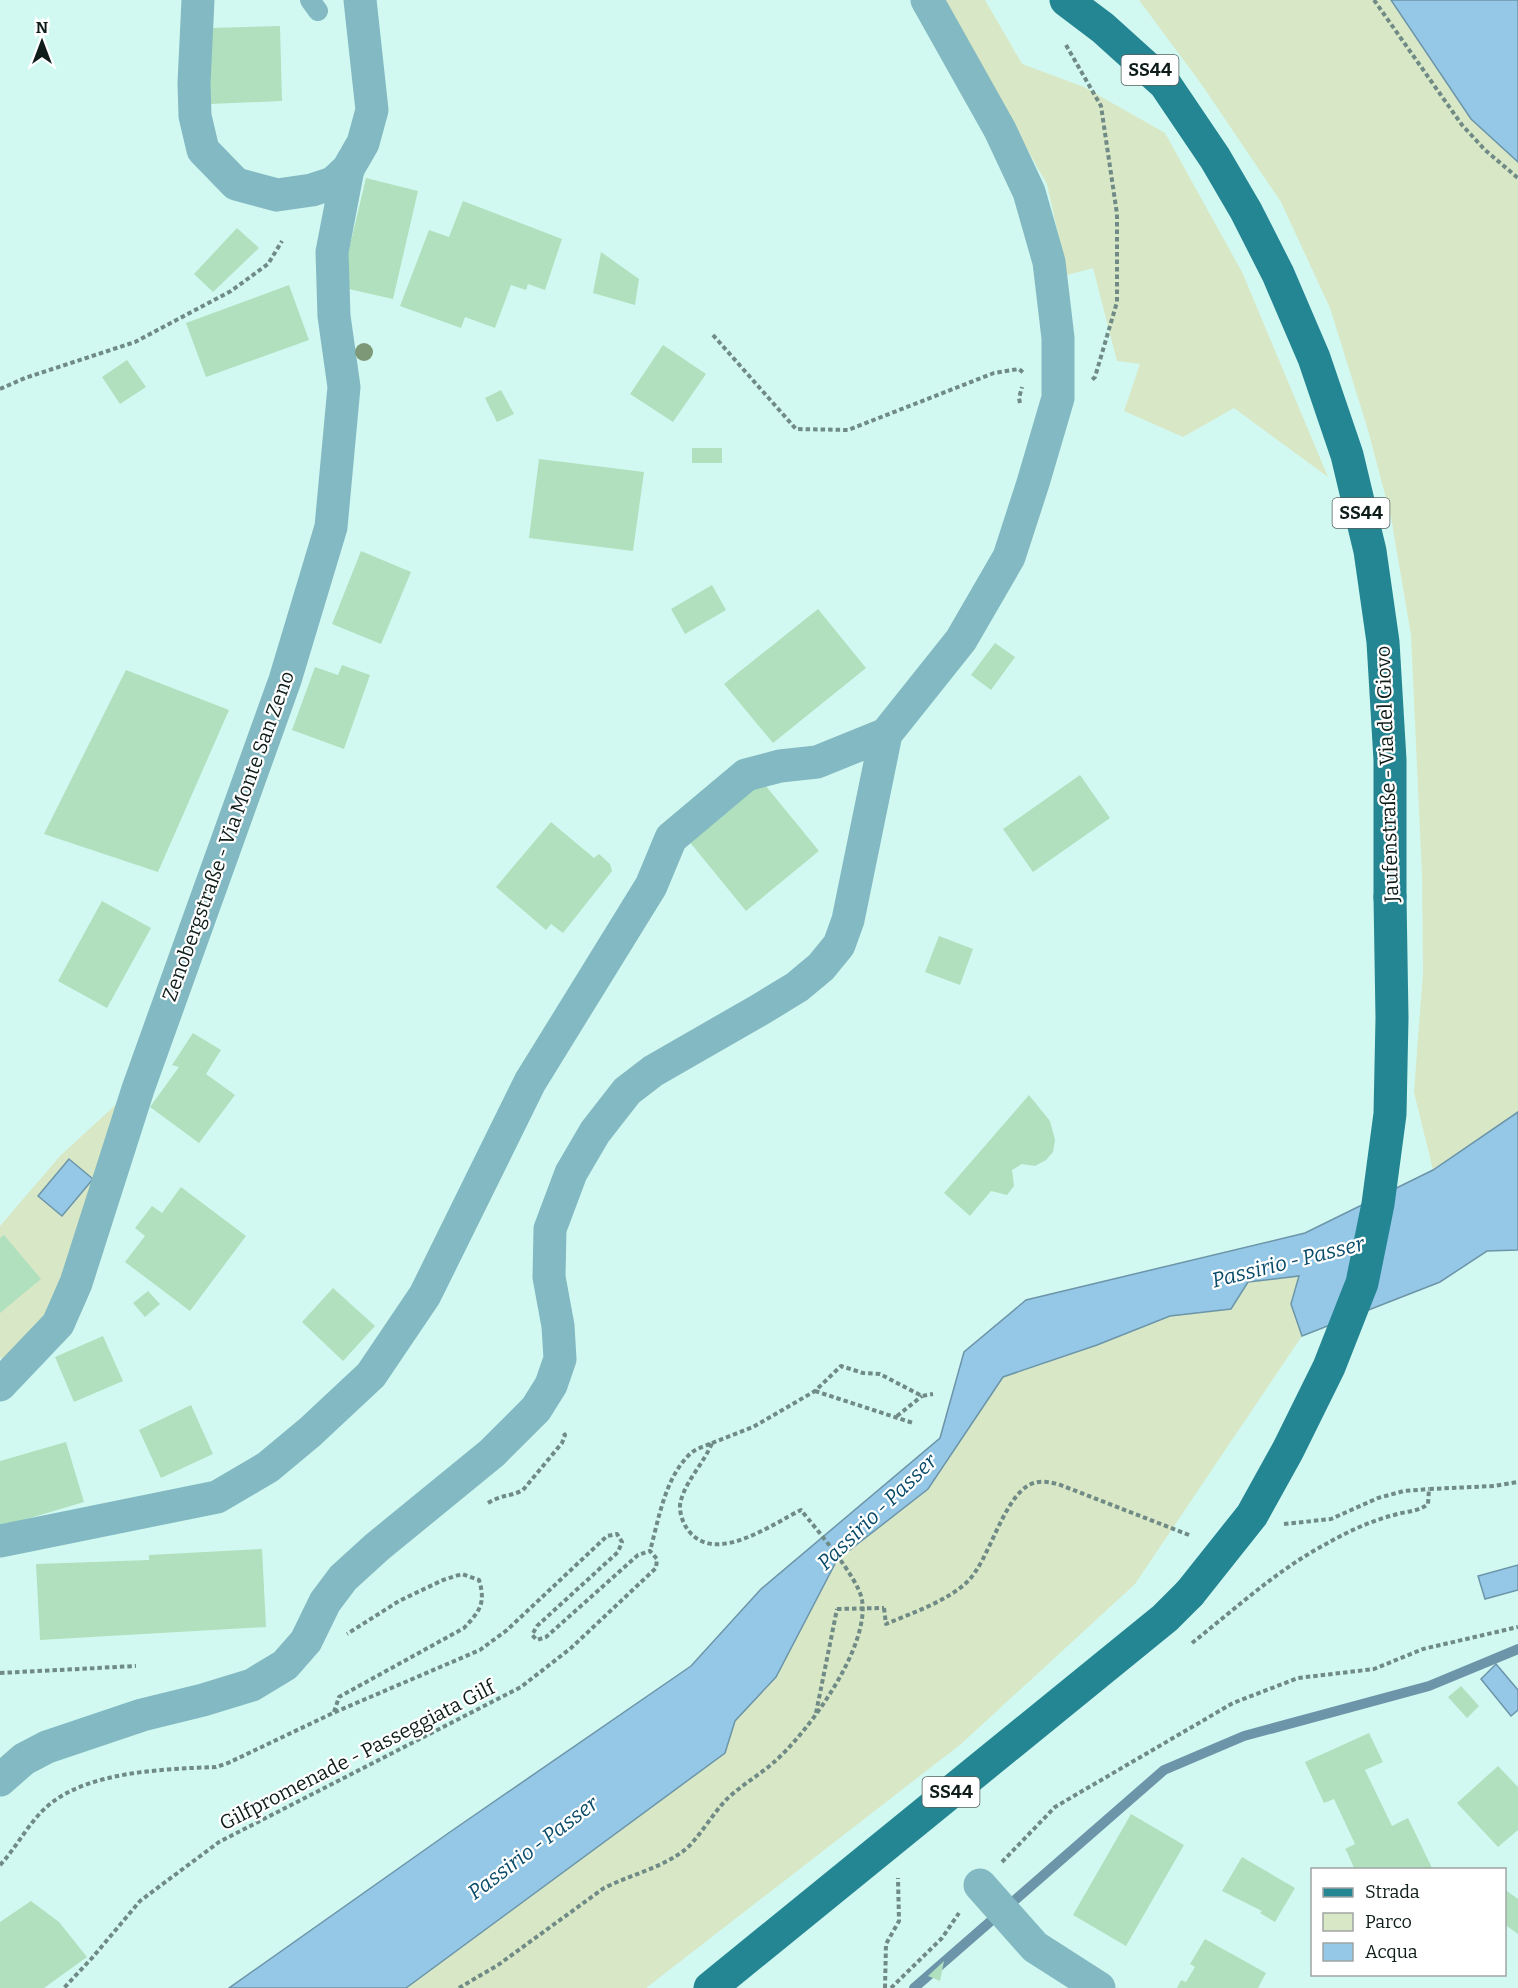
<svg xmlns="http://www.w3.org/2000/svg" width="1518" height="1988" viewBox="0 0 1518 1988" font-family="Bitter,serif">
<rect width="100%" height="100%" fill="#d2f9f1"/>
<path fill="#d8e7c5" d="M942,0H985L1022,64L1084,87L1165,133L1242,272L1328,477L1234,408L1183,437L1124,411L1140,364L1117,361L1093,268L1067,275L1047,184Z
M1139,0H1391L1471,119L1518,162V1112L1433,1170L1414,1092L1423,972L1422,875L1411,635L1391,517L1368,430L1330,308L1281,202L1202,85Z
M123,1098L60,1294L7,1364L0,1357V1226L60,1156Z
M1299,1276L1291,1304L1302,1336L1135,1584L961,1744L646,1988H406L725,1753L735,1721L776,1677L837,1560L928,1489L1003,1377L1097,1345L1170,1316L1231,1309L1248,1282Z"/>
<path fill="#95c8e6" stroke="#6c95a9" stroke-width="1.5" d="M1391,0H1518V162L1471,119Z
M1518,1112V1250L1487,1251L1440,1282L1302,1336L1291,1304L1299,1276L1248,1282L1231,1309L1170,1316L1097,1345L1003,1377L928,1489L837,1560L776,1677L735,1721L725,1753L406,1988H229L450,1832L691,1666L761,1589L940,1438L964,1352L1026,1300L1305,1233L1433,1170Z
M69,1159L93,1179L62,1216L38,1196Z
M1518,1565V1590L1485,1599L1478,1576Z
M1496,1664L1518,1690V1710L1511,1716L1481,1679Z"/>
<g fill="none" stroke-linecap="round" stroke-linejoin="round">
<path stroke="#6c95a9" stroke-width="10" d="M914,1988L1164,1770L1244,1736L1429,1686L1518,1649"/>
</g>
<path fill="#b0e0be" d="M280,26L282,101L210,104L208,28Z
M366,178L418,191L393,299L340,287Z
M463,201L562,239L545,290L528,284L526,290L511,285L495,328L465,317L461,328L400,306L429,230L449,237Z
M237,228L259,248L213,292L194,274Z
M601,252L639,279L635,305L593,293Z
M289,285L309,340L206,377L186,323Z
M663,345L706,374L673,422L630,394Z
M127,360L146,387L120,404L102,377Z
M501,390L514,414L497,422L485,398Z
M692,448H722V463H692Z
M539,459L644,472L633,551L529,538Z
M361,551L411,572L381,644L332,624Z
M712,585L726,610L685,634L671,609Z
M818,609L866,668L773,743L724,684Z
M995,643L1015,657L991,690L971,675Z
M342,665L370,675L344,749L292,730L315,667L338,675Z
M126,670L229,710L158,872L44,834Z
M1080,775L1110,818L1033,872L1003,829Z
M761,780L819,851L746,911L688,840Z
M551,822L594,858L599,854L610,864L612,871L563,933L551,924L546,930L496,887Z
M102,901L151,928L107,1008L58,981Z
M939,936L973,949L960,985L925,972Z
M193,1033L221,1050L206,1074L235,1095L199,1143L150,1107L179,1067L172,1065Z
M1029,1095L1050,1121L1055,1140L1053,1152L1046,1160L1035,1166L1022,1164L1012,1170L1014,1186L1007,1195L991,1191L970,1216L944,1193Z
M181,1187L246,1236L190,1311L125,1262L145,1236L135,1228L152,1206L162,1213Z
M4,1235L41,1279L0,1313V1238Z
M333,1288L375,1326L343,1361L302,1322Z
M148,1291L160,1304L145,1317L133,1303Z
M103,1336L123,1381L74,1402L55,1357Z
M191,1405L213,1454L161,1478L139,1430Z
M66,1442L84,1502L0,1527V1461Z
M262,1549L266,1627L40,1640L36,1564L149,1560V1555Z
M1461,1686L1479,1706L1467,1718L1448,1697Z
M1369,1733L1383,1762L1365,1770L1392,1826L1408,1818L1433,1870H1355L1347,1852L1345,1849L1355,1844L1334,1799L1324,1803L1305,1762Z
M1498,1766L1518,1787V1830L1498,1847L1457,1803Z
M1131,1814L1184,1845L1126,1946L1073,1915Z
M1242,1857L1295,1888L1275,1922L1260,1913L1262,1911L1222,1891Z
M1504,1889L1518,1899V1934L1504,1924Z
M31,1901L59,1922L87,1957L44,1988H0V1922Z
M1205,1939L1266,1973L1258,1988H1177L1181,1980L1186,1982L1195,1967L1190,1964Z
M944,1961L940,1981L928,1976Z"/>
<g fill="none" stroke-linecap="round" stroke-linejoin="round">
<path stroke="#708b86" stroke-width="4" stroke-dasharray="4.5 3" stroke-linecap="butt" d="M1374,0L1462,125L1485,150L1518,178
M1066,45L1101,106L1117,214V302L1095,377L1092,380
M713,335L796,429L848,430L994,373L1019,369L1025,374
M0,389L25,378L135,342L231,291L268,264L282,241
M1020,403L1019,398L1022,387
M815,1391L913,1423
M897,1416L922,1396
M712,1443L753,1427L815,1391L841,1366L863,1373L880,1374L922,1396L933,1394
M488,1503C503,1494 510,1497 523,1490L562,1443L565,1435L562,1431
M1284,1524L1331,1519L1378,1498L1404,1491L1429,1489
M884,1608L886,1624C912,1613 948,1601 968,1581C990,1559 1003,1497 1031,1484C1040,1480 1049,1482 1058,1484L1189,1535
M1192,1643C1235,1609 1277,1570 1326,1544C1347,1532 1370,1521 1394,1515C1406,1511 1418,1512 1428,1504L1429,1489L1494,1486L1518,1482
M0,1673L136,1666
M334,1712L339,1697L464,1628C480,1611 486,1603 479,1580L462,1574L443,1580L399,1601L347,1634
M816,1713L837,1609
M1002,1862L1055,1807L1233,1703L1298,1678L1374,1669L1423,1649L1518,1627
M0,1865C18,1846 29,1821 50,1804C91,1771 165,1769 216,1767L228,1763L333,1713L480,1650L507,1630L607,1536L617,1534L622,1542L618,1552L537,1626L532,1635L537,1640L546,1637L638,1555L650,1551L657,1559L656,1568L571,1648L521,1687L219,1842L140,1901L92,1958L64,1988
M459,1988L498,1965L604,1888C630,1875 658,1869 682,1852C695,1844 713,1813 726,1800C740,1786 758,1776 773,1763C808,1733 870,1647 862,1600C858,1577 816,1529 801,1510C772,1524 715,1566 688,1530C682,1522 678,1509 681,1500C687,1479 704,1463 712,1443C705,1446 697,1448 691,1453C665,1477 659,1518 650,1551
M885,1988L886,1944L899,1921L898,1878
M891,1988L942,1938L959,1913"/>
<path stroke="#83b9c2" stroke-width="20" d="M310,0L318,11"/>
<path stroke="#83b9c2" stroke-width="33" d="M0,1385L58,1324L76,1283L138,1089L285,680L331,527L344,387L334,316L332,252L348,169
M0,1541L217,1497L268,1467L310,1432L371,1375L425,1295L530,1082L651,886L671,838L746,775L780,766L817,762L886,734
M0,1780L24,1759L47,1747L142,1715L203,1700L252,1685L285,1665L306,1641L325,1602L343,1578L377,1547L492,1453L536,1409L551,1385L560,1359L558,1326L549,1277L550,1229L571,1173L595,1132L627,1091L653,1071L761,1009L797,987L821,967L839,945L848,920L886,734L961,640L1009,557L1033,483L1058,398V338L1049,262L1029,192L1000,130L927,0
M980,1885L1035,1947L1099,1988"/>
<path stroke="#83b9c2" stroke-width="33" d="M198,0L194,83L195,116L203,150L236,184L277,195L312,190L333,183L348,169L363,143L372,110L360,0"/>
<path stroke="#258693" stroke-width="33" d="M1066,0L1103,28L1165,84L1215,158L1246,211L1278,274L1314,358L1347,455L1370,551L1383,642L1390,760V897
M710,1988L1165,1618L1190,1593"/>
<path stroke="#708b86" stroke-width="4" stroke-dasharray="4.5 3" stroke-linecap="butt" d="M837,1609L884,1608"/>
<path stroke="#258693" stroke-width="33" d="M1190,1593L1252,1515L1288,1450L1329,1367L1362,1283L1378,1204L1390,1114L1392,1018L1390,897"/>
</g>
<circle fill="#7c9877" cx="364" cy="352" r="9"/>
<g text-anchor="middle" stroke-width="4.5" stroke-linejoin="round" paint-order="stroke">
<g fill="#fff" stroke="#56615f" stroke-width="1.5">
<rect x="1121.5" y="55" width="57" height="30" rx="4.5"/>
<rect x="1332.5" y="498" width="57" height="30" rx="4.5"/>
<rect x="922.5" y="1777" width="57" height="30" rx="4.5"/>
</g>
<g font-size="18" font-weight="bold" fill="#0e1d1a">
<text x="1150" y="76">SS44</text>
<text x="1361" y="519">SS44</text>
<text x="951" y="1798">SS44</text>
</g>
<g font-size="20" fill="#0e1d1a" stroke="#fff">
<text transform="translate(1387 774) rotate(-92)" y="7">Jaufenstraße - Via del Giovo</text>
<text transform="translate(228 836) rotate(-70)" y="7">Zenobergstraße - Via Monte San Zeno</text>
<text transform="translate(357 1755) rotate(-27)" y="7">Gilfpromenade - Passeggiata Gilf</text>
</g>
<g font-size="21" font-style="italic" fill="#094b69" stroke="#fff">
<text transform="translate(1288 1262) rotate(-14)" y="7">Passirio - Passer</text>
<text transform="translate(877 1512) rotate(-44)" y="7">Passirio - Passer</text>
<text transform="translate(533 1848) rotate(-37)" y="7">Passirio - Passer</text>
</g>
</g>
<rect x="1311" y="1868" width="195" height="108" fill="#ffffff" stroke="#9fa5a3" stroke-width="1.5"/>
<rect x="1323" y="1888" width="30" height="9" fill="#258693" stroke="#9fa5a3" stroke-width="1.5"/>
<text x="1365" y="1898" font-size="18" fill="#0e1d1a">Strada</text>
<rect x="1323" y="1913" width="30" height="18" fill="#d8e7c5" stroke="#9fa5a3" stroke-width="1.5"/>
<text x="1365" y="1928" font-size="18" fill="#0e1d1a">Parco</text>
<rect x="1323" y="1943" width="30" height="18" fill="#95c8e6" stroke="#9fa5a3" stroke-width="1.5"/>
<text x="1365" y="1958" font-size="18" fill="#0e1d1a">Acqua</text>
<g transform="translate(42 42)" stroke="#ffffff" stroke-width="4.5" paint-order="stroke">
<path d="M0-4.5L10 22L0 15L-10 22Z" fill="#0e1d1a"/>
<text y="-9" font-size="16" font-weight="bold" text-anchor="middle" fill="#0e1d1a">N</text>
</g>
</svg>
